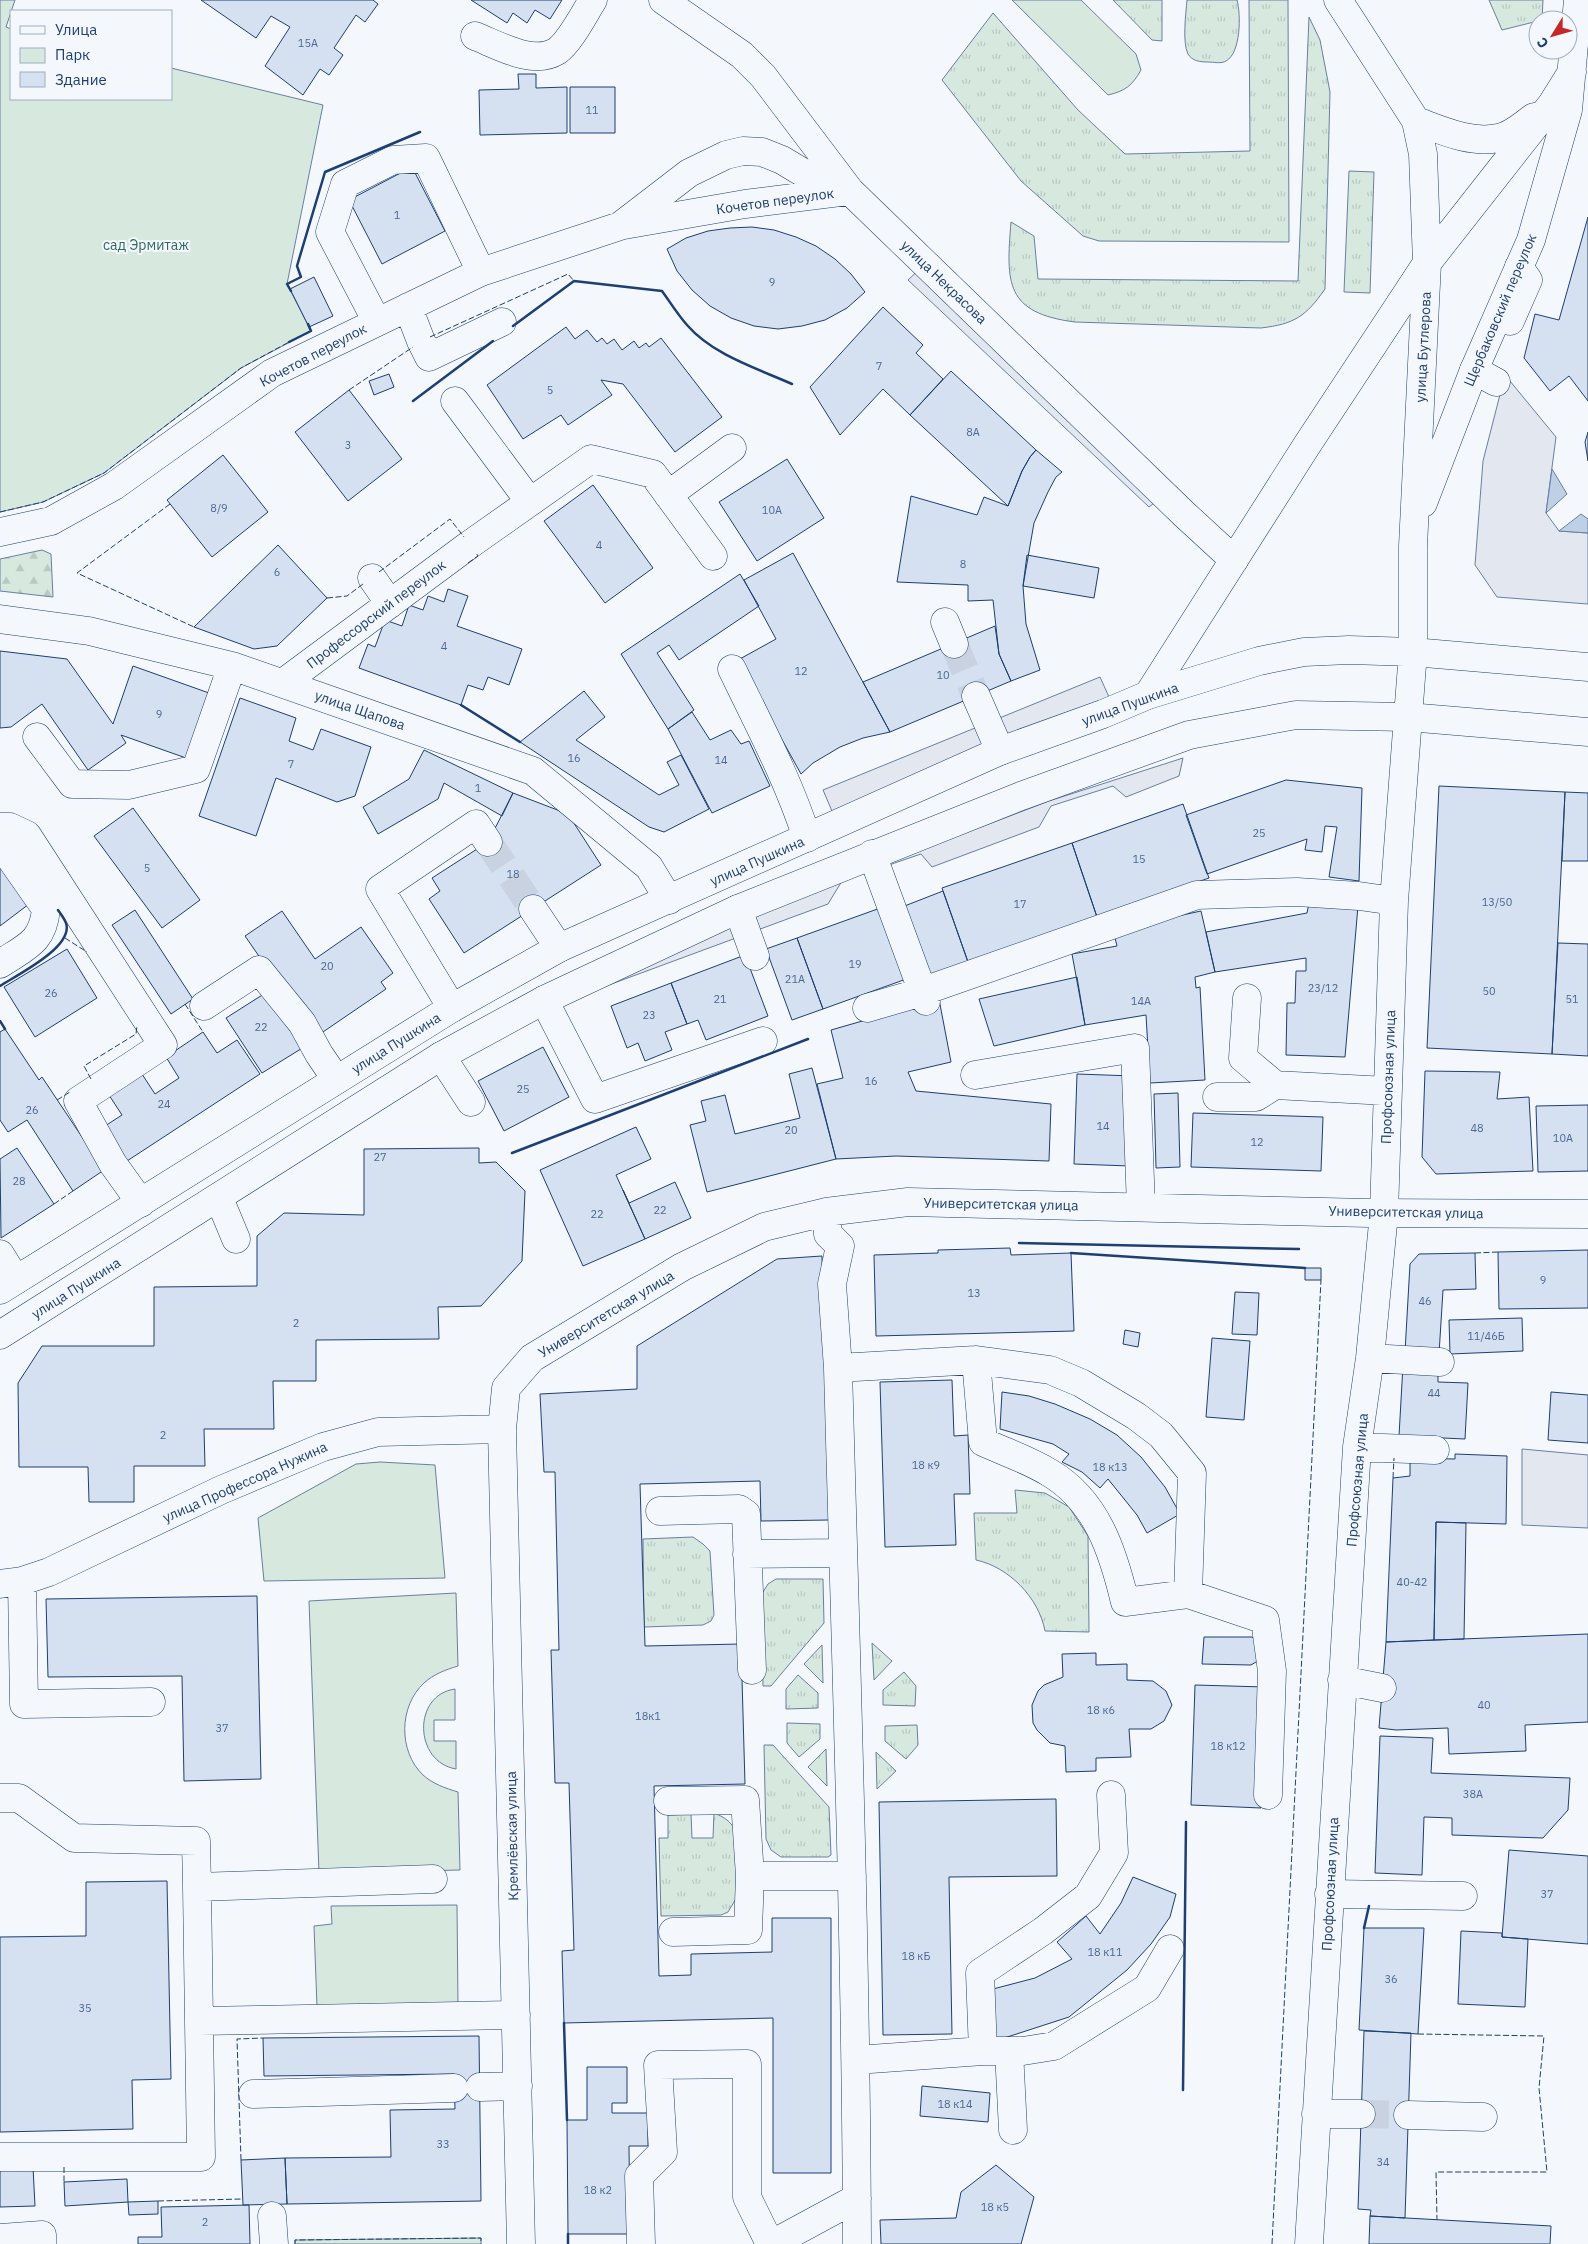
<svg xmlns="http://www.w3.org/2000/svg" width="1588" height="2244" viewBox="0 0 1588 2244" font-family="'IBM Plex Sans',sans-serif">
<defs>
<pattern id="grass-tufts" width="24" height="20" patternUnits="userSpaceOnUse" patternTransform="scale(1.25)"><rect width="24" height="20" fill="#d7e8df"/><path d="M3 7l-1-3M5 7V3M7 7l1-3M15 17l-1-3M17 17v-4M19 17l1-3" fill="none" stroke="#b8c8c3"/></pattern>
<pattern id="forest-firs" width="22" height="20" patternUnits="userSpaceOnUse" patternTransform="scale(1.25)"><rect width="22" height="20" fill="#d7e8df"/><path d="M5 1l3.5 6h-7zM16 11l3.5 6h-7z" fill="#b8c8c3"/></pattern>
</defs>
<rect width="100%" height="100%" fill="#f4f7fb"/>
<path fill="url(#grass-tufts)" stroke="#687fa3" d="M1113,0H1162V41L1152,40Z
M1187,0H1237C1241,14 1241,53 1226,61C1222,64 1213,62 1208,62C1200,62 1192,61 1188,54C1182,42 1186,13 1187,0Z
M1249,0H1288L1289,242L1099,241L1083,236L1021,181L942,80L993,13L1078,110L1125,154L1250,151Z
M1489,0H1543L1542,20L1502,30Z
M1309,17L1320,40L1330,92L1325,289C1306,316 1295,324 1261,328L1075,322C1005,313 1006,283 1011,222L1034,236L1038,279L1298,281Z
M1349,171L1374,172L1370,293L1344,292Z
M1015,1490L1045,1493L1069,1507L1088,1536L1089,1632L1045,1631C1039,1598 1009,1567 976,1560L974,1513H1017Z
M693,1537L703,1544L710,1551L714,1615L711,1621L703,1625L644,1627L643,1539Z
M776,1579H823L824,1623L771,1686H763L761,1595L768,1584Z
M872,1643L892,1661L874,1680Z
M822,1645L823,1683L804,1664Z
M904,1672L916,1686L915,1706L883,1705V1690Z
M798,1675L818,1693V1708L786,1709V1689Z
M787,1723L820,1724V1739L799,1757L787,1743Z
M917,1725L918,1745L906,1759L885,1741V1726Z
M764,1745H773L829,1807L831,1855L828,1857H781L771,1850L766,1839Z
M826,1749L827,1786L808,1767Z
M876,1752L896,1771L877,1789Z
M714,1813C724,1817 731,1821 736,1832L737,1897L728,1912L721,1915L661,1916L659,1838H668V1815L691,1814L692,1838H713Z"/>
<path fill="url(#forest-firs)" stroke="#687fa3" d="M42,550L51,554L53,597L0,591V559Z"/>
<path fill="#d7e8df" stroke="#687fa3" d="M0,0H15L6,27L11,29V99H171V68L323,105L287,284L311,331L241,368L104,473L43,502L0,512Z
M1012,0H1081L1136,54L1141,70C1132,86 1125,91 1108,95Z
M380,1462L435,1465L445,1578L264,1581L258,1518L356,1464Z
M456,1593L458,1666C445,1670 434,1674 424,1683C399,1706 398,1751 423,1775C433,1784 445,1788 458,1792L460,1870L319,1873L309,1601Z
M455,1689V1720H434V1741H456V1769C414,1762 412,1695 455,1689Z
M457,1905L458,2006L317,2007L314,1926L332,1924L331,1906Z
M481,2238V2244H295V2240Z"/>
<path fill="#e3e8f0" stroke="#687fa3" d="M925,264L1164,495L1149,507L908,280Z
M1505,375L1556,437L1546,513L1559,531L1588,533V604L1497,597L1475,565L1483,461Z
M1100,677L1109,697L832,811L823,790Z
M1183,758L1179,776L1126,797L1113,786L1051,806L1039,827L932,867L921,854L842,881L828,904L606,986L600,973L1049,801Z
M1522,1449L1588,1455V1528L1522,1525Z"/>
<path fill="#bed0e5" stroke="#687fa3" d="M1552,469L1567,494L1546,513Z
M1581,514L1588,519V533L1559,531Z"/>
<path fill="#d5e0f0" stroke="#1d3f73" d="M201,0H373L378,4L365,22L356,15L334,48L343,55L329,75L320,69L303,95L265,66L290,27L271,16L256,38Z
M471,0H562L550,19L535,10L527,23L513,13L507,23Z
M518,74H536V88L567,87V133L480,135L479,90L519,89Z
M570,87H615V133H570Z
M412,167L445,231L382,264L349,200Z
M1588,217V401L1569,376L1550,391L1524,358L1535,314L1559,320Z
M752,227L774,230L796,237L816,246L835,259L851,274L865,292L847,308L825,320L802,326L778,329L754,326L731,318L710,306L692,290L677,271L667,249L686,238L708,231L730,228Z
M314,277L333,316L309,327L290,289Z
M883,307L923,345L916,353L943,379L910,415L883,389L840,435L810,387Z
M566,327L575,339L587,330L597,342L602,338L607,344L614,339L622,350L634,341L639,348L646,343L649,347L661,338L722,417L675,452L623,384L601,380L612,395L568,425L561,415L523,439L487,385Z
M951,371L1036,450L1030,457L1022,471L1008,506L910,415Z
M389,374L394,387L374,395L369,381Z
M349,390L402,459L348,501L295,432Z
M1588,432V461L1585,442Z
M1036,450L1062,472L1056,477L1048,492L1034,523L1023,586L1026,624L1040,670L1011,681L999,654L993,600L968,601V585L897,582L911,496L977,515L984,497L1008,506L1022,471L1030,457Z
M223,455L268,512L212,557L167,500Z
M787,459L824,518L757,561L719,502Z
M593,485L653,568L605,603L544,521Z
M278,545L327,598L277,646L254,649L194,627Z
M793,553L890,732L863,738L840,747L813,763L801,774L738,660L776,639L744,580Z
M1027,555L1099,568L1094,598L1023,586Z
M740,574L759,606L679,660L669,645L657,653L694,710L668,729L621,654Z
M448,589L468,596L457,626L522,649L509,685L488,677L483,690L468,685L461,705L359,668L368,644L375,647L385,620L402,626L409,605L423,610L428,596L444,602Z
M995,626L999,654L1011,681L890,732L863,682Z
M0,651L67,659L113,724L133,666L209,693L186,758L121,735L126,743L88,770L42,704L11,727L0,728Z
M584,691L605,717L576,740L659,795L679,785L667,762L681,755L709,809L664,832L649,827L520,742Z
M240,698L296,718L289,741L313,750L321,729L371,747L355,796L337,802L276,778L256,836L199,816Z
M692,712L710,740L731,730L741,744L749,741L770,786L712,813L668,729Z
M424,750L513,793L502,816L444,783L438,799L378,834L363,807L409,779Z
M1286,780L1362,788L1359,881L1329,877L1337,827L1325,826L1322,852L1305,850L1307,839L1207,874L1186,815Z
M1439,786L1565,792L1552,1054L1427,1048Z
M1565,792L1588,793V861H1562Z
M513,793L568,814L601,865L464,953L429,899L440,891L432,878L488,842Z
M1183,804L1209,878L1097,917L1072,843Z
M133,808L200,900L162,928L94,836Z
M1072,843L1097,917L968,962L942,888Z
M0,856L33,901L0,926Z
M943,891L968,962L930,978L902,907Z
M1309,903L1358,906L1345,1057L1286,1055L1287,1003H1295L1296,971H1306V958L1215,972L1206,932L1307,913Z
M883,907L909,978L823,1009L797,938Z
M135,910L193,999L171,1014L112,925Z
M282,911L315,959L361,927L393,973L381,982L386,989L320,1034L281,988L245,936Z
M1201,911L1215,972L1195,977L1196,988L1200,987L1205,1080L1150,1083L1146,1015L1085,1025L1072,954L1117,946L1113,930Z
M797,938L823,1009L792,1020L766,949Z
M1558,943L1588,944V1056L1552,1054Z
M67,949L97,998L35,1037L4,987Z
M745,955L768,1016L706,1040L698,1020L687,1024L671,983Z
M1077,977L1085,1025L994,1046L979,999Z
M671,983L687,1024L665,1032L672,1050L645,1061L638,1043L627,1048L611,1006Z
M267,992L304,1047L262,1073L226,1018Z
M939,999L951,1062L908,1072L916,1091L1051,1104L1049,1161L896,1156L836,1159L817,1084L843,1078L831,1030Z
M5,1029L39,1080L42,1077L104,1170L73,1191L27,1120L8,1132L0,1120V1032Z
M203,1032L217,1053L237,1040L260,1074L127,1161L105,1126L122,1115L107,1092L140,1071L155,1094L179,1078L166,1057Z
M543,1047L569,1097L504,1131L478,1081Z
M812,1068L836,1159L707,1192L690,1125L706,1121L701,1101L725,1095L735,1134L800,1118L789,1074Z
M1425,1071L1500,1072L1497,1099L1529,1097L1533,1171L1436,1174L1422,1157Z
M1077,1074L1133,1076L1130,1166L1074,1164Z
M1178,1093L1180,1167L1156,1168L1154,1094Z
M1588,1105V1171L1538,1172L1536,1106Z
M1193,1113L1323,1117L1321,1171L1191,1167Z
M636,1127L651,1159L616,1175L645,1239L583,1266L540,1170Z
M17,1148L54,1204L1,1238L0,1159Z
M479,1148V1163L496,1162L525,1191L522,1261L481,1306L438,1307L439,1339L316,1340V1381H273L274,1429H204L205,1466H134V1502H89L88,1467H19L18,1383L42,1346H154V1287L257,1286V1236L284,1213L364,1215V1149Z
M675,1182L691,1218L645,1239L623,1190L629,1203Z
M1010,1248L1011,1255L1071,1253L1074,1331L876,1336L874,1255L938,1253V1250Z
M1588,1250V1308L1499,1309L1498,1252Z
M1475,1253L1476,1289L1443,1290L1439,1354L1405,1352L1410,1264L1419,1254Z
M822,1256L829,1520L761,1521L760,1481L640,1484L645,1646L741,1644L745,1784L654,1786L659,1976L691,1975V1954L772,1952V1918H831V2173H773V2018L564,2023L562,1951L574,1950L569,1783H555L551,1650H559L555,1472H544L540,1394L637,1389V1346L777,1259Z
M1305,1268H1321V1280H1305Z
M1235,1292L1259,1293L1257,1335L1232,1334Z
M1522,1318L1523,1351L1450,1354L1449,1320Z
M1125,1330L1140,1333L1138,1347L1123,1344Z
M1212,1338L1250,1341L1244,1420L1206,1417Z
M1403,1365L1438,1367V1382L1468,1383L1465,1439L1399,1436Z
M952,1380L954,1436L968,1435L970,1494H954L956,1545L885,1547L880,1382Z
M1002,1392L1029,1396L1055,1404L1090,1419L1117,1435L1141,1457L1165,1487L1180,1514L1147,1533L1137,1515L1108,1479L1100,1488L1082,1472L1062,1462L1069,1454L1053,1444L1000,1429Z
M1551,1392L1588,1395V1443L1548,1440Z
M1455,1454L1507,1456L1506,1524L1436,1522L1434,1640L1386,1642L1393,1478L1410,1476V1458L1455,1459Z
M1436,1522L1466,1523L1464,1639L1434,1640Z
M257,1596L261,1779L184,1781L182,1676L48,1677L46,1599Z
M1588,1634V1722L1525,1725L1526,1751L1449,1754L1448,1728L1396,1730L1379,1728L1386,1642Z
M1204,1637H1252L1260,1642L1261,1659L1251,1665L1202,1664Z
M1096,1653V1665L1127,1664V1680L1153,1681L1166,1691L1172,1705L1164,1721L1151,1729H1129L1131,1757L1096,1758V1771L1066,1772L1065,1746L1050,1743L1037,1730L1033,1723L1032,1705L1038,1691L1044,1685L1063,1677L1062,1654Z
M1195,1685L1265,1687L1261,1808L1191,1805Z
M1380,1736L1433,1738L1431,1773L1570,1778L1568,1810L1543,1838L1452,1835V1818L1424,1817L1422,1875L1375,1873Z
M1056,1799L1057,1876L949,1877L952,2034L883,2035L879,1802Z
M1509,1850L1588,1856V1944L1502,1937Z
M1133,1877L1176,1894L1170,1917L1151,1944L1127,1970L1069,2017L995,2041L993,1989L1035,1978L1072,1959L1057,1942L1086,1916L1100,1934L1121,1903Z
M167,1881L171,2079L132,2080L133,2129L0,2132V1937L86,1936V1882Z
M1364,1928H1424L1418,2034L1359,2030Z
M1461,1931L1502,1933V1937L1528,1939L1525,2007L1458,2004Z
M1364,2031L1411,2033L1405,2218L1370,2216L1371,2210L1358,2209Z
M479,2036L481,2201L287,2204L285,2158L391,2157L390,2110L455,2109L454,2074L264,2076L263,2038Z
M587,2067H627V2103H612V2113H648V2146H629L630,2234H568L567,2120H587Z
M922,2086L990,2093L988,2122L920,2116Z
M285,2158L287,2204L243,2205L241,2160Z
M996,2165L1034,2197L1021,2244H881L880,2220L956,2218L961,2192Z
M33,2167L35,2206L0,2207V2168Z
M127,2179L128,2202L65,2206L64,2182Z
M158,2201V2214L129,2215L128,2202Z
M249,2205L250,2244H138V2237H162L161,2207Z
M1370,2216L1551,2226L1550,2244H1369Z"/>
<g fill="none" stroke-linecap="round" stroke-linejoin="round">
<path stroke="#c9d2e0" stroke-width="28" stroke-dasharray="28 14" stroke-linecap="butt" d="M954,644L976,696
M488,842L533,909
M1361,2114L1408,2115"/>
<defs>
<path id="minor" d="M663,0L742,55L763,76L850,191L1184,514L1234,560
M475,36C498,45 533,66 557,51C570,42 584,14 593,0
M624,225L745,204L848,191
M408,307L421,341L429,357L502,322
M1510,321L1528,280L1519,267
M377,322L330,232L345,184L393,160L426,158L481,272
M1474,370L1496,382
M455,401L530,502
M668,495L732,448
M0,532L51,521L114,486L272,373L481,272L620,226L689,173L726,155L743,151L762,152L782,160L802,172L850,191
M372,578L390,604
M0,619L89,631L232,666L533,771L649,867L669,900
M945,622L954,644
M732,669C759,725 788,779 807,838
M283,683L469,545L591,459L653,474L713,556
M976,696L1000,751
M37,737L72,784L129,785L196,769L232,666
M0,827H10L27,835L163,1045L78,1101L113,1164L141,1203
M0,848L4,849L46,909C43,943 25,947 0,964
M872,854L926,1001
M533,909L559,948
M738,909L755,956
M1247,998L1243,1058L1275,1085L1387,1091
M544,1000L595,1099L763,1041
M204,1006L259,970L302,1023L319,1054L336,1079
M452,1008L380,889L476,824L488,842
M867,1008L915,994L1197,895L1297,892L1359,896L1394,901
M441,1056L471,1102
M975,1075L1135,1048L1141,1207
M1217,1097H1256L1275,1085
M219,1198L236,1239
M826,1212L828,1234L840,1246L832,1284L838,1368C846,1660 856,1952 857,2244
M0,1254L16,1280
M1370,1358L1440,1362
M976,1360L983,1442C1005,1452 1029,1460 1050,1473C1097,1501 1113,1552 1125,1602L1188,1594L1265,1620L1272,1671L1268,1795
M838,1368L976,1360L1050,1370L1081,1383L1136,1416L1161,1435L1192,1473L1188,1594
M1357,1447L1435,1450
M660,1511L739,1509L746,1514L752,1670
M747,1554L843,1553
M22,1581L24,1704L151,1702
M0,1584L22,1581L49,1572L221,1490L323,1447L378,1432L502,1429
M1342,1680L1382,1688
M0,1798H19L74,1838L196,1841L197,1887
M668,1801L745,1800L750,1876L748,1930L673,1932
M750,1876H852
M1329,1894L1463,1896
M199,2021L516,2015
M983,2051L980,1973L1043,1931L1088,1896L1114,1853L1111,1795
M1009,2051L1013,2130
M856,2060L983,2051H1023L1054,2046L1147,1988L1170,1949
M480,2087L518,2086
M253,2094L454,2088
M1316,2114H1361
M1408,2115L1483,2117
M0,2157H201L197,1887L433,1879
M272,2216L274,2244
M0,2238L42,2235V2244
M521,2244L502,1429L506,1388L532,1358L682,1267L764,1227L826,1212L908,1202L1369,1213L1588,1214
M641,2244L639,2176L663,2152L658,2065L747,2064V2197L770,2244
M772,2244L857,2198
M1309,2244L1357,1447L1370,1358L1384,1213L1394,901L1408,717"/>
<path id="major" d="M1338,0L1416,121L1423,154L1427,263L1413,546V652L1408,717
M1416,121C1441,130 1471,144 1498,138C1511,136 1524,124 1534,117
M1423,503L1474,370L1531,240L1568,110L1578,0
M1148,695L1307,445L1427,263L1552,104L1572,72
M0,1290L452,1008L559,948L1000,751L1103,714L1148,695L1259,661L1304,652L1349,650L1413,652L1588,667
M0,1335L441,1056L544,1000L738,909L1021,796L1189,735L1296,715L1408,717L1588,732"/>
</defs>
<use href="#minor" stroke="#1d3f73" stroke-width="29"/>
<use href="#major" stroke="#1d3f73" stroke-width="29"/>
<use href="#minor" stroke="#f4f7fb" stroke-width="28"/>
<use href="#major" stroke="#f4f7fb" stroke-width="28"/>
<path stroke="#1d3f73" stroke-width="1" stroke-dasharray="6 2.5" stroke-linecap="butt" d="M430,337L568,274L574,281
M349,390L413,347
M170,504L77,573L194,627
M0,512L43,502L104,473L241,368L289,342
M468,563L478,556L476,553
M379,572L450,519L464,537
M327,598L347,596L363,584
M65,938L87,952
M185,1004L203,1032
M91,1079L84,1066L136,1034L137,1025
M57,1100L70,1092
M54,1204L73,1191
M1475,1253L1498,1252
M1393,1478L1394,1458
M1418,2034L1544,2036L1539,2088L1547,2172H1436L1437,2220
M241,2160L237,2039L263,2038
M64,2167V2182
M158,2201L243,2199
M295,2244V2240L481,2238V2244
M1272,2244L1321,1280"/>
<path stroke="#1d3f73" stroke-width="2.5" d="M291,291L287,284L301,277L297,266L325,172L420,132
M513,326L574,281L662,291C670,302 678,315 687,325C713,355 756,368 792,384
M289,342L311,331L308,324
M413,401L493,341
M461,705L520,742
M0,986C17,975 74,947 66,923C64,918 60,913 58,910
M0,1021L5,1029
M512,1153L808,1039
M1019,1243L1299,1249
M1071,1253L1305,1268
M1364,1928L1369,1906
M564,2023L567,2120
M1183,2090L1186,1822
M568,2244V2234"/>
</g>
<g text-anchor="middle" stroke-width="4" stroke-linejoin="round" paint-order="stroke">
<g font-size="11" fill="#4b6792">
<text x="308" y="47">15А</text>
<text x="592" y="114">11</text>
<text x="397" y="219">1</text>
<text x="772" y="286">9</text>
<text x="879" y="370">7</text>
<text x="550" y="394">5</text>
<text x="973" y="436">8А</text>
<text x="348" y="449">3</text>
<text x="219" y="512">8/9</text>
<text x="772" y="514">10А</text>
<text x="599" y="549">4</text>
<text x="963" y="568">8</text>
<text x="277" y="576">6</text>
<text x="444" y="650">4</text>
<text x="801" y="675">12</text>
<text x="943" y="679">10</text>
<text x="159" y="718">9</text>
<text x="574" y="762">16</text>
<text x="721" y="764">14</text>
<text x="291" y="768">7</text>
<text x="478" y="792">1</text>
<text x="1259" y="837">25</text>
<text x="1139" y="863">15</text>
<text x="147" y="872">5</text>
<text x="513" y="878">18</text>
<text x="1497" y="906">13/50</text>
<text x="1020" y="908">17</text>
<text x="855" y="968">19</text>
<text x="327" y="970">20</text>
<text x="795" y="983">21А</text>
<text x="1323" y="992">23/12</text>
<text x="1489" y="995">50</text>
<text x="51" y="997">26</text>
<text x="720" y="1003">21</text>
<text x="1572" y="1003">51</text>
<text x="1141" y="1005">14А</text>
<text x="649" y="1019">23</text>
<text x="261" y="1031">22</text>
<text x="871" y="1085">16</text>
<text x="523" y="1093">25</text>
<text x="164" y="1108">24</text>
<text x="32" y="1114">26</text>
<text x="1103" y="1130">14</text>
<text x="1477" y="1132">48</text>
<text x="791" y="1134">20</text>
<text x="1563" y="1142">10А</text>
<text x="1257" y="1146">12</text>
<text x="380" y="1161">27</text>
<text x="19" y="1185">28</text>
<text x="660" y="1214">22</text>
<text x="597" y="1218">22</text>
<text x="1543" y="1284">9</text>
<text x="974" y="1297">13</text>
<text x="1425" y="1305">46</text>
<text x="296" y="1327">2</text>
<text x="1486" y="1340">11/46Б</text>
<text x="1434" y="1397">44</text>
<text x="163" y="1439">2</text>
<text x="926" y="1469">18 к9</text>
<text x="1110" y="1471">18 к13</text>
<text x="1412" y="1586">40-42</text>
<text x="1484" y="1709">40</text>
<text x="1101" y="1714">18 к6</text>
<text x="648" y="1720">18к1</text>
<text x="222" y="1732">37</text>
<text x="1228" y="1750">18 к12</text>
<text x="1473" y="1798">38А</text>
<text x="1547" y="1898">37</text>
<text x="1105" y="1956">18 к11</text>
<text x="916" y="1960">18 кБ</text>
<text x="1391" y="1983">36</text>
<text x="85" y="2012">35</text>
<text x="955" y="2108">18 к14</text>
<text x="443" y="2148">33</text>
<text x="1383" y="2166">34</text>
<text x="598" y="2194">18 к2</text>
<text x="995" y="2211">18 к5</text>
<text x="205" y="2226">2</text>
</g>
<g font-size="14" fill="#1d3f73" stroke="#f4f7fb">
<text transform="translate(775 201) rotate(-8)" y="5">Кочетов переулок</text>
<text transform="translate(944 282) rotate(44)" y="5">улица Некрасова</text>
<text transform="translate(1500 310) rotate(-67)" y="5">Щербаковский переулок</text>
<text transform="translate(1423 347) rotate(-87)" y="5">улица Бутлерова</text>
<text transform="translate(313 355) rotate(-28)" y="5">Кочетов переулок</text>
<text transform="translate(376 614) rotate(-37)" y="5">Профессорский переулок</text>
<text transform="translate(1130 704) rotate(-20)" y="5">улица Пушкина</text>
<text transform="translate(360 710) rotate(19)" y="5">улица Щапова</text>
<text transform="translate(757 861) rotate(-24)" y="5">улица Пушкина</text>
<text transform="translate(396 1043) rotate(-32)" y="5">улица Пушкина</text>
<text transform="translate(1388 1077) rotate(-88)" y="5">Профсоюзная улица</text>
<text transform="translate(1001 1204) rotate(1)" y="5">Университетская улица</text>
<text transform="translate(1406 1212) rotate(1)" y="5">Университетская улица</text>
<text transform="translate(76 1288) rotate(-32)" y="5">улица Пушкина</text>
<text transform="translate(606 1314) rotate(-31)" y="5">Университетская улица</text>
<text transform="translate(1357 1480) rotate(-85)" y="5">Профсоюзная улица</text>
<text transform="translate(245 1482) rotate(-24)" y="5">улица Профессора Нужина</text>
<text transform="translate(512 1836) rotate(-91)" y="5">Кремлёвская улица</text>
<text transform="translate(1330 1884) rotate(-87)" y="5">Профсоюзная улица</text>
</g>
<g font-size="14" fill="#2c6c60" stroke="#f4f7fb">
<text x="146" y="250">сад Эрмитаж</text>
</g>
</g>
<rect x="10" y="10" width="162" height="90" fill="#f4f7fb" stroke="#9eadc5"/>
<rect x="20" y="26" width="25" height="8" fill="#f4f7fb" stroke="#9eadc5"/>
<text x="55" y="35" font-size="15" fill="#1d3f73">Улица</text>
<rect x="20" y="48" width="25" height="15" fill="#d7e8df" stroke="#9eadc5"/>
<text x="55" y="60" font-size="15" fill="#1d3f73">Парк</text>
<rect x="20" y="72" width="25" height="15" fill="#d5e0f0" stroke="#9eadc5"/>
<text x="55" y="85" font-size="15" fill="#1d3f73">Здание</text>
<g transform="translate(1553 35) rotate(233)"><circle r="24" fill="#f4f7fb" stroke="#9eadc5"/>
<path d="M0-4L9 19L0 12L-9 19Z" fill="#c62828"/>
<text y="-8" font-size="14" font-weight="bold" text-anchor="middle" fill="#1d3f73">С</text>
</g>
</svg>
